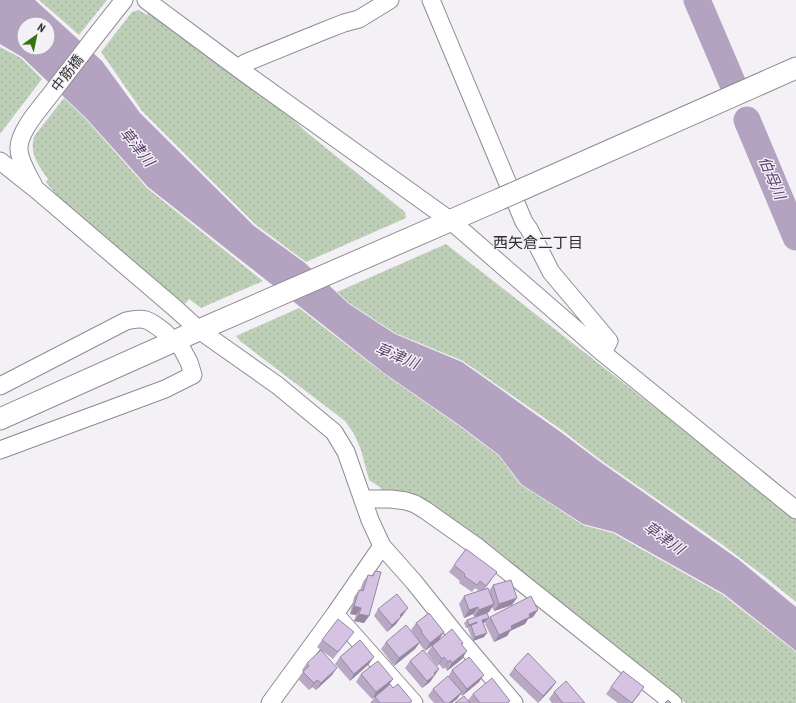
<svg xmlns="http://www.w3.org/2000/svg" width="796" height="703" viewBox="0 0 796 703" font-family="'Roboto Condensed','Noto Sans JP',sans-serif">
<defs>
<pattern id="grass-dots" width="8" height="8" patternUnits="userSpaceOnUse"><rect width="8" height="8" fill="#becfb8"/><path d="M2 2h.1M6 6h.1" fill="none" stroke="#a4b29f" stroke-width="1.8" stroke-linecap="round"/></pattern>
</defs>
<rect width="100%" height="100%" fill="#f4f1f6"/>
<path fill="url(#grass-dots)" d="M39,0H107L79,35Z
M139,10L147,15L149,11L285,111L305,131L405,212L406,218L306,262L256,225L142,111L101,52L132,12Z
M0,47L21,58L42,79L0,134Z
M64,98L85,118L147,188L263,281L201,308L189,299L185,304L107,240L58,197L46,182L48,179C38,165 28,152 35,135Z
M446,244L796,518V602L764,576L720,543L599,459L563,431L463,361L395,333L349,303L337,292Z
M299,308L383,373L462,428L499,456L520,484L583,525L613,533L723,595L796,652V703H686L429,502L418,497L381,492V488L369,480L361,450L354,434L345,421L240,341L236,336Z"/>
<path fill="#b4a2c1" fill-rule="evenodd" d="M0,0H35L102,61L140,113L254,226L305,263L349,304L395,334L462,362L562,433L599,461L738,559L796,607V651L724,594L614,532L583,524L521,484L499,455L462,427L384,373L148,187L86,118L22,57L0,44ZM24,24H48V48H24Z"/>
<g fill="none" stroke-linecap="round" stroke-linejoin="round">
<path stroke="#b4a2c1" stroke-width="27" d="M697,0L732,82
M747,120L796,237"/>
<defs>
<path id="minor" d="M146,0L239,69L451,221L603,353L796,510
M431,0L524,222L529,229L551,272L609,341L603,353
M239,69L245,63L326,30L344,23L359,19L390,0
M0,161L38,191L176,309L199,330L277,385L334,432L346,452L370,520L382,546L414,582L458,637L514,703
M33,184C28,175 18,157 19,147C20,129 43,105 54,90C77,60 100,30 124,0
M0,386L126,321C147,316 150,321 166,333
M0,450L165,389L193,375L189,362L182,349
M363,499H391L406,501L415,504L425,510L476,546L673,703
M335,614L414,703
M270,703L335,614L382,546"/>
<path id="tertiary" d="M525,188L796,68
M0,419L199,330L500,199"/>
</defs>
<use href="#minor" stroke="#8f8d91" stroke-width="19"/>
<use href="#tertiary" stroke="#8f8d91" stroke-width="23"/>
<use href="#minor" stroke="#fff" stroke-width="17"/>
<use href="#tertiary" stroke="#fff" stroke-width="21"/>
<defs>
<path id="tertiary-bridge" d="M500,199L525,188"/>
</defs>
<use href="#tertiary-bridge" stroke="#8f8d91" stroke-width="23" stroke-linecap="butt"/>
<use href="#tertiary-bridge" stroke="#fff" stroke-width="21"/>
</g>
<path fill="#b8a8c4" d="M454,565L492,579L484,590L489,591L493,585L512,605L494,611L492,607L489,612L474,617L473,614L464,618L459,604L464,596L479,591L475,588L472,592L459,583L460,581L449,572Z
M375,571L369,616L364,623L354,621L356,615L350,614L354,597L359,590H360L363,582L368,575L371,576Z
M378,609L403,615L401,617L396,624L387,632L374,616Z
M490,617H533L528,619L525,624L510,631L507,636L494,642L485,624Z
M467,620L486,622L483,623L484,637L473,641L468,629L469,627L466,628L464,623Z
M416,623L439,640L425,651L419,643L415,649L394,666L381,649L386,642L417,638L411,630Z
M354,632L333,659L317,647L322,640Z
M463,643L462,645V659L447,671L445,667L443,669L439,664L437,666L427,653L432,646Z
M340,657L369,664L350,681L335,664Z
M410,661L439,669L430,682L422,688L405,668Z
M307,663L332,675L316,690L312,687L309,690L298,679L303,672L302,670Z
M514,668L556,682L551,689L538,703L509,675Z
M452,670L479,682L462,696L461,694L457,699L452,703H434L428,696L433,689L448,677Z
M361,674L393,679L388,686L372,699L356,682Z
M611,687L640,694L632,703H618L606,694Z
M393,688L412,701L410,703H370L375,697Z
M554,692L585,703H552L549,699Z
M473,694L510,701L508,703H455L468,700Z"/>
<path fill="#9688a0" d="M517,598L512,605L494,611L499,604Z
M494,604L489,612L474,617L479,610Z
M354,606L361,608L356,615L350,614Z
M478,607L473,614L464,618L469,610Z
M408,608L403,615L395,622L400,615Z
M538,610L533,617L528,619L525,624L510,631L507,636L494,642L499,635L511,626L529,614Z
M359,614L369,616L364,623L354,621Z
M401,617L396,624L387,632L392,625Z
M489,618L486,622L480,624L482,620Z
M477,622L474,626L471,625L469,627L466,628L469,625Z
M444,632L439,640L425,651L430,643Z
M487,633L484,637L473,641L475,637Z
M420,642L415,649L394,666L399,658Z
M467,651L462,659L447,671L452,663Z
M374,657L369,664L350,681L354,674Z
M444,657L439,664L437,666L442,659Z
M450,660L445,667L443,669L448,662Z
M337,668L332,675L316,690L321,683Z
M439,669L430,682L422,688L434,673Z
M484,675L479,682L462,696L467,689Z
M393,679L388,686L372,699L376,692Z
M317,680L312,687L309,690L314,683Z
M556,682L551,689L538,703L543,696Z
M462,692L457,699L452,703H449Z"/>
<path fill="#d6c3e4" stroke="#9688a0" d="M466,549L497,572L486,586L480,581L477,585L464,576L465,574L454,565Z
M375,571L381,572L369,616L359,614L361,608L354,606L359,590L363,591L368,575L373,576Z
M511,580L517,598L499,604L493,585Z
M488,588L494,604L479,610L478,607L469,610L464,596Z
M397,594L408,608L400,615L401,617L392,625L378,609Z
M531,596L538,610L529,614L530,617L511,626L512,629L499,635L490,617Z
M429,613L444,632L430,643L421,632L422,631L416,623Z
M487,613L489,618L482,620L487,633L475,637L471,625L477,623V622L469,625L467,620Z
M338,619L354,632L338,652L322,640Z
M406,625L420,642L399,658L386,642Z
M452,629L463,643L461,644L467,651L452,663L450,660L448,662L444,657L442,659L432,646Z
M360,640L374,657L354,674L340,657Z
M321,650L337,668L321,683L317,680L314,683L303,672L309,666L307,663Z
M423,650L439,669L434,673L435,675L427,681L410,661Z
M528,653L556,682L543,696L514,668Z
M469,657L484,675L467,689L452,670Z
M378,661L393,679L376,692L361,674Z
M623,671L644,687L632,703L611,687Z
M448,676L462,692L449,703H445L433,689Z
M492,678L510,701L507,703H480L473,694Z
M566,681L585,703H563L554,692Z
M390,684L393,688L398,684L412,701L409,703H380L375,697Z
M464,696L470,703H455Z
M668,700L671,703H665Z"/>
<g text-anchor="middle" stroke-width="3" stroke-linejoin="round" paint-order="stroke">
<g font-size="14" fill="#323133" stroke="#f4f1f6">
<text transform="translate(67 73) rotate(-52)" y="5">中筋橋</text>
</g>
<g font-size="15" font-style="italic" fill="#593e6b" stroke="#f4f1f6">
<text transform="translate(137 147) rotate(51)" y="5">草津川</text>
<text transform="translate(772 178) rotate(67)" y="5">伯母川</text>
<text transform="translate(397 356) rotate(22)" y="5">草津川</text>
<text transform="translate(664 538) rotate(35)" y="5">草津川</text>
</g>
<g font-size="15" fill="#2e2d30" stroke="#f4f1f6">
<text x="538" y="248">西矢倉二丁目</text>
</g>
</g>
<g transform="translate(36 36) rotate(33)"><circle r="19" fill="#f4f1f6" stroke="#a6a4a8"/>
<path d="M0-3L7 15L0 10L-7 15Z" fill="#357511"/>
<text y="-6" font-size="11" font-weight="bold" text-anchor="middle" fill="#323133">N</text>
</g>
</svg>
